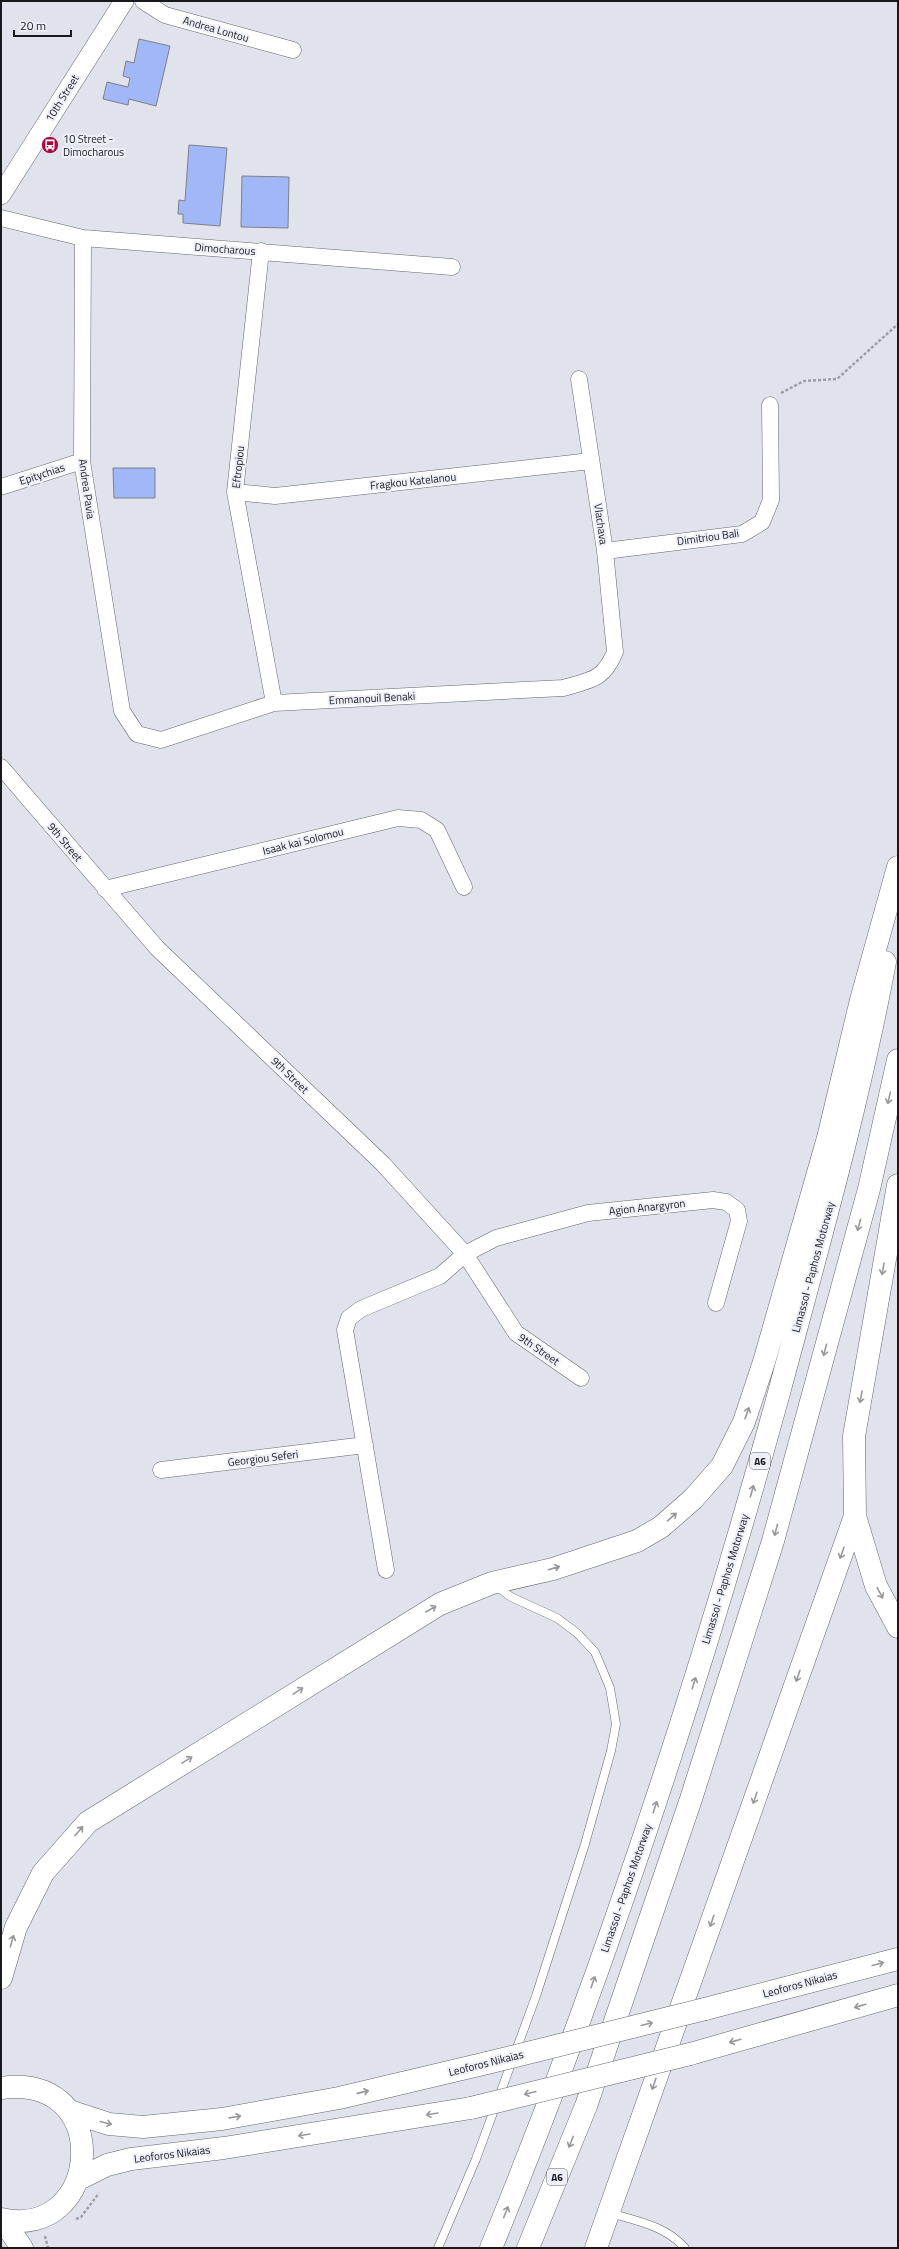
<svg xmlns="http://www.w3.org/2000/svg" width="899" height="2249" viewBox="0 0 899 2249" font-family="'Titillium Web',sans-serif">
<rect width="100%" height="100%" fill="#e0e3eb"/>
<path fill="#a1b7f8" stroke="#7d8088" d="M139,39L170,46L156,106L129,99L128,105L103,99L107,82L128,87L130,78L123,76L126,61L134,63Z
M189,145L227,148L220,226L183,223V214H178L179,200L185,201Z
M242,176L289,177L288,228L241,227Z
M113,468H155V498H114Z"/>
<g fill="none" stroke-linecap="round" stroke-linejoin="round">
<defs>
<path id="service" d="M610,2213C637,2221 666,2226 685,2248
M438,2248L476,2159L536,1996L585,1844L611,1751L616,1724L610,1688L595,1652L577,1633L557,1618L511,1597L495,1585"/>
<path id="minor" d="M143,1L165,15L293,50
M1,218L83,238L452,267
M83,238L82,461L122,711L137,734L161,740L274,703L563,688C590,680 603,681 615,652L605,551L579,379
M261,251L235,492L274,703
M1,487L82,461
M235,492L275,496L591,461
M605,551L742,534L762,522L771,500L770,405
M1,767L157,948L383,1164L465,1254L516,1333L581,1378
M105,889L398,818L421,820L437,830L464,887
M161,1470L365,1445
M386,1570L345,1330L349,1318L361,1309L440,1276L465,1254L496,1238L588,1213L713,1200L726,1202L737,1210L739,1221L716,1303"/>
<path id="tertiary" d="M1,195L124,1"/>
<path id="secondary" d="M705,2009L898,1959
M690,2054L898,1995
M1,2088C116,2072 102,2242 1,2219
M69,2111L109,2124L143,2127L222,2119L339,2098L487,2063
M79,2179L107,2165L131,2159L224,2148L471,2108"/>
<path id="motorway" d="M898,1185L854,1436L855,1516L876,1586L898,1627
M1,1978L16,1927L43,1873L88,1822L440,1604L492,1583L553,1569L637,1541L661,1527L693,1499L722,1466L744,1422L764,1362L828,1138L861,1000L898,867
M1,2224L11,2232L22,2248
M491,2248C606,1968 700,1681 780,1389C818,1247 858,1106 885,962
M528,2248L586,2106L691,1799L773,1541L869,1189L898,1060
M596,2248L855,1516"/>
</defs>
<use href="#service" stroke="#63666d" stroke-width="9"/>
<use href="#minor" stroke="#63666d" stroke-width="17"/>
<use href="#tertiary" stroke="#63666d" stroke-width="20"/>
<use href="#secondary" stroke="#63666d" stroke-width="23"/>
<use href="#motorway" stroke="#63666d" stroke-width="23"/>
<path stroke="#9c9ea4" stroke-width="2.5" stroke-dasharray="3 2" stroke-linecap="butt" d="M781,393L804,381L837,379L898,324
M76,2219L81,2217L99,2193
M45,2236L48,2248"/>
<use href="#service" stroke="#fff" stroke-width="8"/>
<use href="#minor" stroke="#fff" stroke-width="16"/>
<use href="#tertiary" stroke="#fff" stroke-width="19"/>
<use href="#secondary" stroke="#fff" stroke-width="22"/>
<use href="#motorway" stroke="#fff" stroke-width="22"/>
<defs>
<path id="secondary-bridge" d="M487,2063L705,2009
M471,2108L690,2054"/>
</defs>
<use href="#secondary-bridge" stroke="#63666d" stroke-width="23" stroke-linecap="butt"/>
<use href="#secondary-bridge" stroke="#fff" stroke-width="22"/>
</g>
<defs><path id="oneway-shaft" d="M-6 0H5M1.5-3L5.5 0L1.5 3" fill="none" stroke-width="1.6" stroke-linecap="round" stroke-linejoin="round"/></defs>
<g stroke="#979899">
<use href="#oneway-shaft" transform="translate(889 1098) rotate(103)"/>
<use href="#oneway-shaft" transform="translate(859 1225) rotate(105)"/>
<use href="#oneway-shaft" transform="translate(883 1269) rotate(100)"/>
<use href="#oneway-shaft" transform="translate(825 1350) rotate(105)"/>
<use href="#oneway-shaft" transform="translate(861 1397) rotate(100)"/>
<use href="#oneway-shaft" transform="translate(747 1413) rotate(-71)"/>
<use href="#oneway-shaft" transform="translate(752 1491) rotate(-75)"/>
<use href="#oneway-shaft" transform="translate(672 1517) rotate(-41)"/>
<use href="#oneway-shaft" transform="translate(776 1530) rotate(105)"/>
<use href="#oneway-shaft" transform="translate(842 1553) rotate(109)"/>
<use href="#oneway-shaft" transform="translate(554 1568) rotate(-16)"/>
<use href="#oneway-shaft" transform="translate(880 1593) rotate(62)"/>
<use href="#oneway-shaft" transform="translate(431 1609) rotate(-30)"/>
<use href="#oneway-shaft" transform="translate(798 1676) rotate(109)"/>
<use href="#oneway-shaft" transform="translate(694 1683) rotate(-73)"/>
<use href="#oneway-shaft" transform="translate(298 1691) rotate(-32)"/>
<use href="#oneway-shaft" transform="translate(187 1760) rotate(-32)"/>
<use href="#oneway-shaft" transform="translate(755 1798) rotate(109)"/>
<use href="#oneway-shaft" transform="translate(655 1807) rotate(-72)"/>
<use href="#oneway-shaft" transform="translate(79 1831) rotate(-49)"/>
<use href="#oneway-shaft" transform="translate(712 1921) rotate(109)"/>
<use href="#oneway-shaft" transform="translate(12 1941) rotate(-74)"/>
<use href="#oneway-shaft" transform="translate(878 1964) rotate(-15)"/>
<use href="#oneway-shaft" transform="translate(593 1982) rotate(-71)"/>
<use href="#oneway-shaft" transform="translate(860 2006) rotate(164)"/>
<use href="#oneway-shaft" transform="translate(647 2024) rotate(-14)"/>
<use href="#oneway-shaft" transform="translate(735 2041) rotate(164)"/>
<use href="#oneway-shaft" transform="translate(654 2084) rotate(109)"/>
<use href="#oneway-shaft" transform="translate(363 2092) rotate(-13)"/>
<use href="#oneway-shaft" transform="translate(530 2093) rotate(166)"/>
<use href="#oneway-shaft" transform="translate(432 2114) rotate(171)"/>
<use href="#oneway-shaft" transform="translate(235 2117) rotate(-10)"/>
<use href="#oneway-shaft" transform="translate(106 2123) rotate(14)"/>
<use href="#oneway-shaft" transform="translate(304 2135) rotate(171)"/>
<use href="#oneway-shaft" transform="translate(571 2142) rotate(112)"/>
<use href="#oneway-shaft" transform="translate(506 2212) rotate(-68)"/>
</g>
<defs>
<symbol id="bus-disc" viewBox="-11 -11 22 22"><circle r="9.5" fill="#a40b42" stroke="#edf0f9"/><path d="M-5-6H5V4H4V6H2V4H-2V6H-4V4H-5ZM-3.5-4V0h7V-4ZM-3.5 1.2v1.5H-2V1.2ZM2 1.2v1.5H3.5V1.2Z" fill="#fff"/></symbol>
</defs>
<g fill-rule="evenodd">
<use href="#bus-disc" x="40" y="135" width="20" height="20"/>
</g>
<g text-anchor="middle" stroke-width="4" stroke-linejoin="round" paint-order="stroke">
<g fill="#edf0f9" stroke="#585a5e" stroke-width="1">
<rect x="750" y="1453" width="20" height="16" rx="3"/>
<rect x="547" y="2169" width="20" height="16" rx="3"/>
</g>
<g font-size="10" font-weight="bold" fill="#18191c">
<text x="760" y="1465">A6</text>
<text x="557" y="2181">A6</text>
</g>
<g font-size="11" fill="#18191c" stroke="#edf0f9">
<text transform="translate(216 29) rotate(16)" y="4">Andrea Lontou</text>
<text transform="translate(62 98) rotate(-58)" y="4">10th Street</text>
<text transform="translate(225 249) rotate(4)" y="4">Dimocharous</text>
<text transform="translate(238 467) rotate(-84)" y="4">Eftropiou</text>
<text transform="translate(42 474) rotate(-18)" y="4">Epitychias</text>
<text transform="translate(413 481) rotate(-6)" y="4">Fragkou Katelanou</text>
<text transform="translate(87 489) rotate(82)" y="4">Andrea Pavia</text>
<text transform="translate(601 524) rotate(82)" y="4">Vlachava</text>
<text transform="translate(708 537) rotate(-8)" y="4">Dimitriou Bali</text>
<text transform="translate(372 698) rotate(-3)" y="4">Emmanouil Benaki</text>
<text transform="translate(303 841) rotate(-14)" y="4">Isaak kai Solomou</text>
<text transform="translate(65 842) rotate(50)" y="4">9th Street</text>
<text transform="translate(290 1075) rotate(44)" y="4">9th Street</text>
<text transform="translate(647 1207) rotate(-6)" y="4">Agion Anargyron</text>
<text transform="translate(813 1267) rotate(-75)" y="4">Limassol - Paphos Motorway</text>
<text transform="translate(539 1349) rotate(35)" y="4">9th Street</text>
<text transform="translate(263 1458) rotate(-7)" y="4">Georgiou Seferi</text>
<text transform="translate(725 1579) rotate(-73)" y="4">Limassol - Paphos Motorway</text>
<text transform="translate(626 1888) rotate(-71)" y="4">Limassol - Paphos Motorway</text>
<text transform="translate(800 1984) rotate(-15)" y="4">Leoforos Nikaias</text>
<text transform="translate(486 2063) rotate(-14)" y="4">Leoforos Nikaias</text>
<text transform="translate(172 2154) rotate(-7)" y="4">Leoforos Nikaias</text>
</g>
<g font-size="11" fill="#18191c" stroke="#edf0f9" text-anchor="start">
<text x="63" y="143">10 Street -<tspan x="63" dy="13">Dimocharous</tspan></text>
</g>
</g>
<rect width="899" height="2249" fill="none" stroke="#18191c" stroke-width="4"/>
<path d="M14 30v6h57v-6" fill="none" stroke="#18191c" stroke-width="2"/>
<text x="20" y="30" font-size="12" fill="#18191c" stroke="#edf0f9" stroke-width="3" paint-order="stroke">20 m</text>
</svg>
